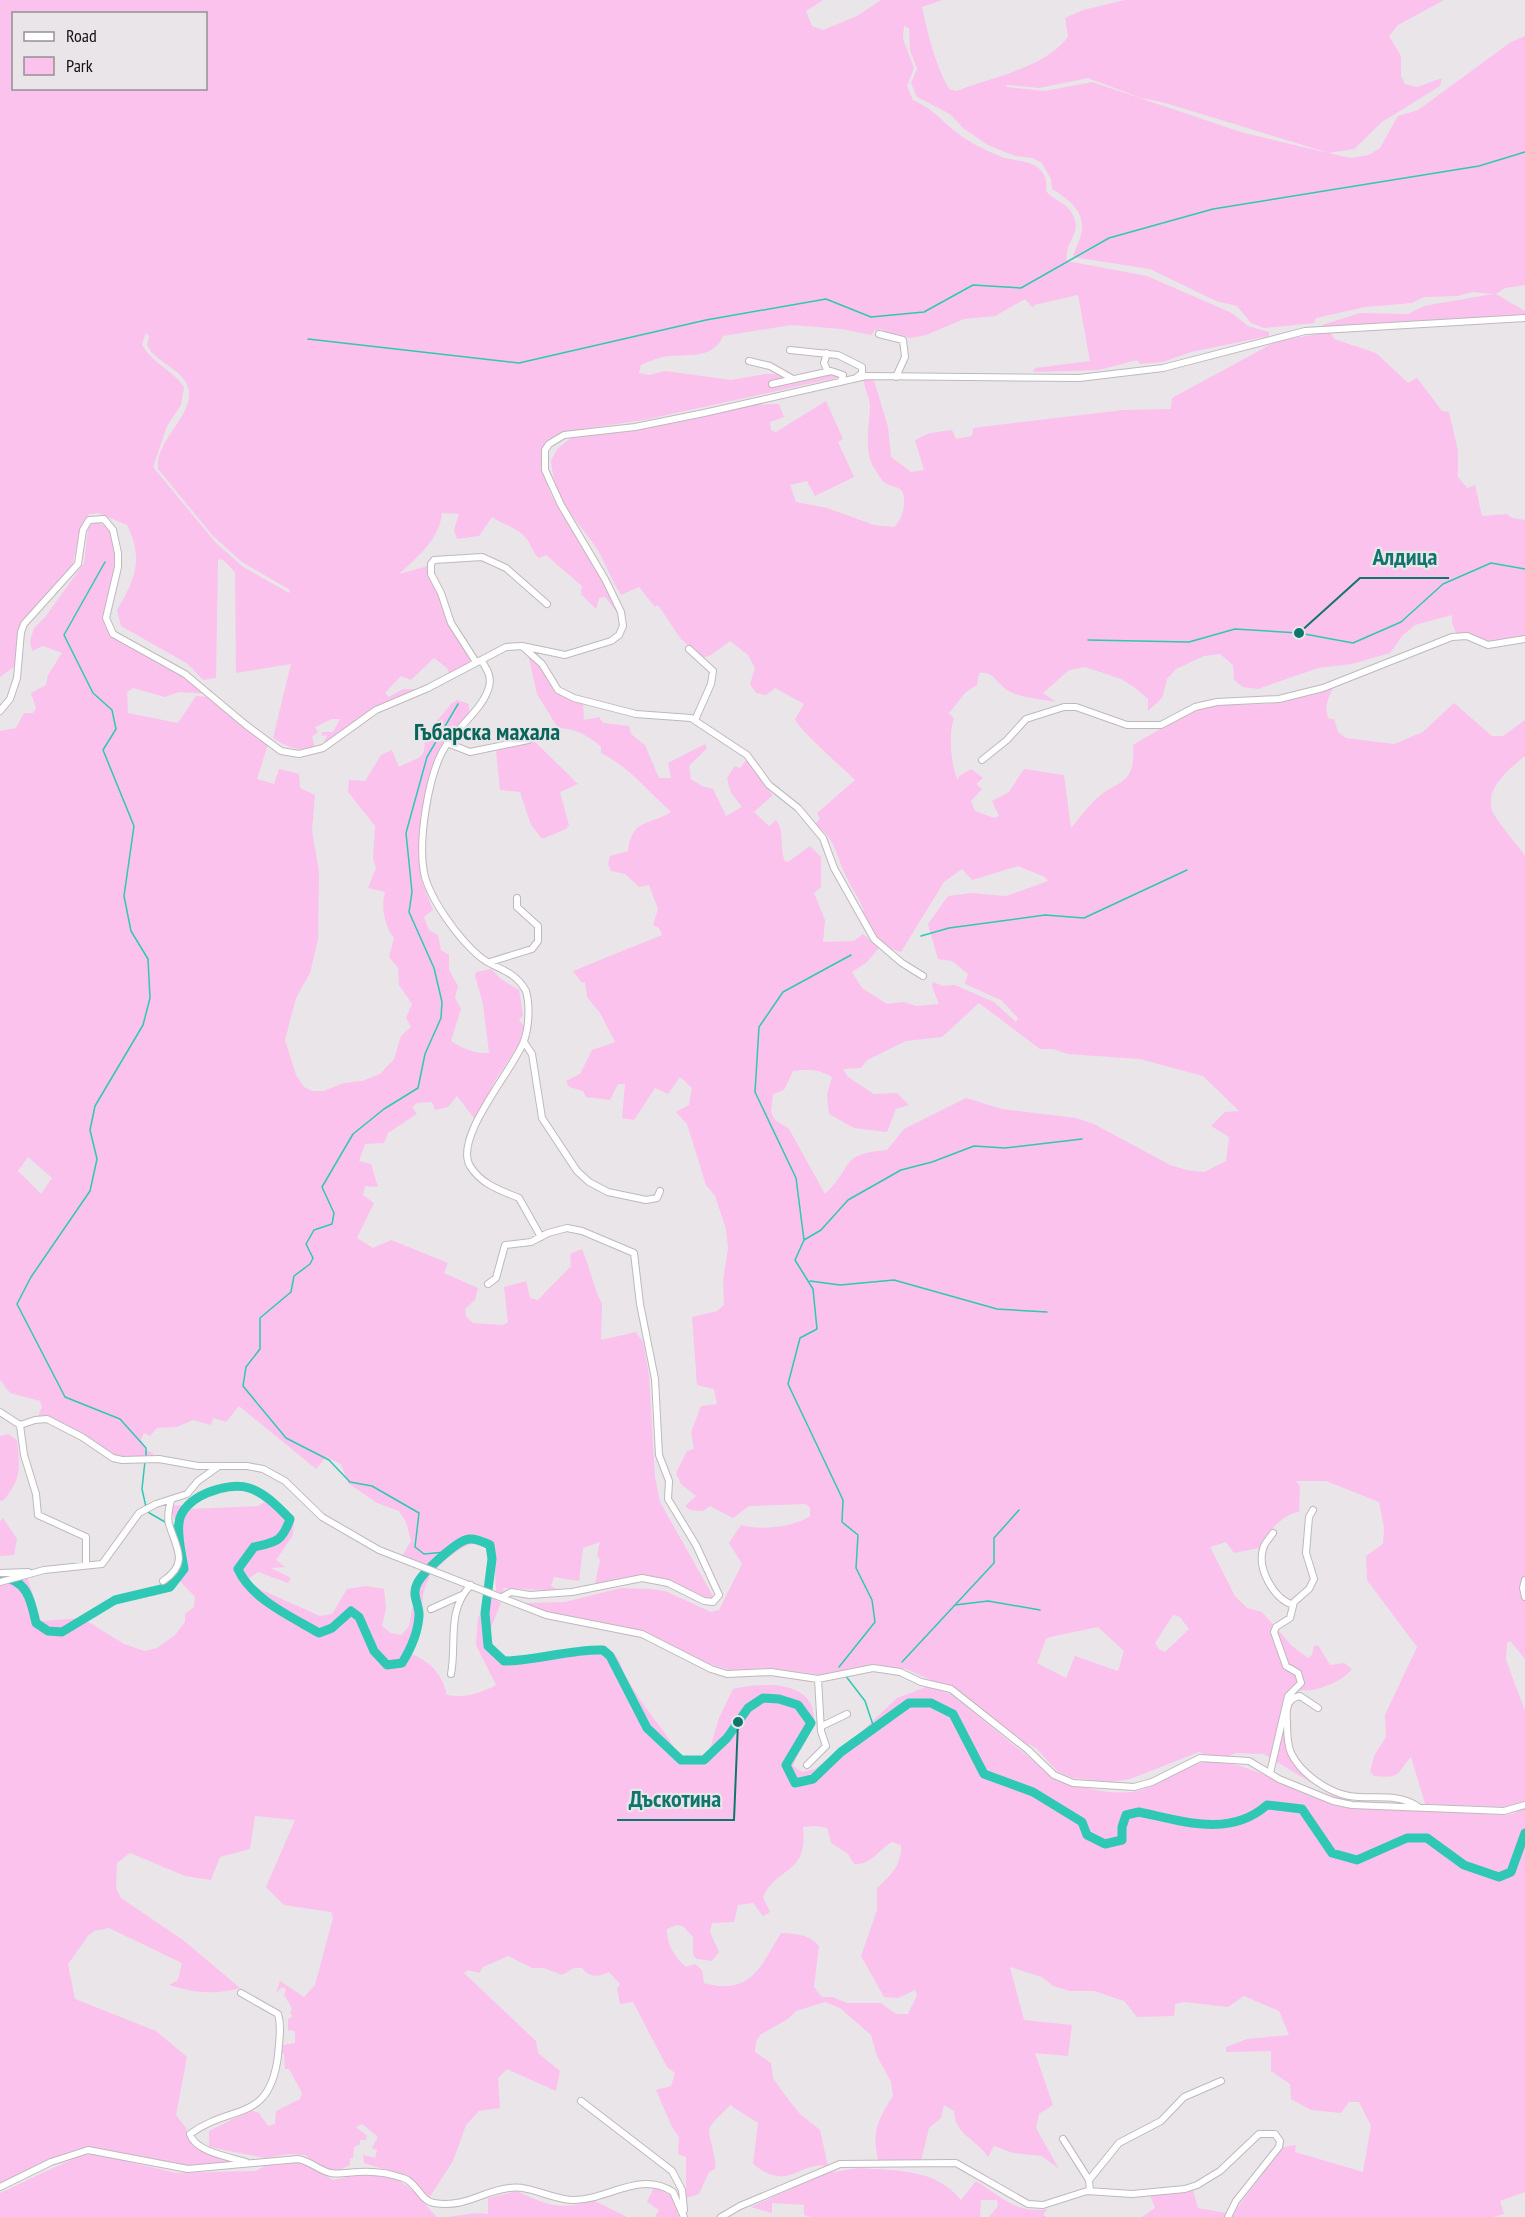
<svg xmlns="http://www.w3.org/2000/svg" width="1525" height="2217" viewBox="0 0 1525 2217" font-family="'PT Sans Narrow',sans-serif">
<rect width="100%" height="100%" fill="#eae5e9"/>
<path fill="#fbc2ed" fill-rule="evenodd" d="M0,0H823L806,11L812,26L823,30L857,16L881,0H943L922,7C928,35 935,64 949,89L957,91C992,77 1043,69 1068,37L1065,18L1083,10L1125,0H1444L1398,25L1389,36L1401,56V76L1405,84L1417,87L1442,78L1440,86L1382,122L1354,149L1329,153L1162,102L1141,98L1088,78L1039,88L1007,85L1006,87L1045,91L1092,82L1244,133L1350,158L1369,155L1380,148L1398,116L1418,110L1511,42L1525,36V285L1505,288L1496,294L1525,311V314L1379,326L1324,327L1322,325L1360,313L1408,314L1424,306L1493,294L1472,292L1458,296L1424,297L1412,303L1365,307L1316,318L1314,323L1264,328L1251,323L1237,306L1216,301L1150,269L1073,257C1075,249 1081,239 1082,230C1084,210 1067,198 1052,189L1051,179L1042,163L1032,158L1015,156L988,145L963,128L950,114L917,97L911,83L917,69L910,50L909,28L904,26L903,39L914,68L907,86L913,100C929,107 938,116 950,127C964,140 984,150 1002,157C1013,161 1028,160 1037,167C1046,174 1047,181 1046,191C1052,199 1062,201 1069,209C1087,233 1063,239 1067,261L1147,276L1232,313L1248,326L1269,332V336L1191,352L1163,362L1140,364L1137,360L1099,370L1033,372L1035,368L1090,361L1078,295L1034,305L1033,308L1025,299L995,316L964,319L926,335L910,338L897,334L894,337L882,329L875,330L871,335L842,329L791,325L723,336C713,359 690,354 669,356C659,357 650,361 641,365L639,373L649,375L665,371L731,380L765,374H779L786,379L829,374L845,376L644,420L569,431L547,446C539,498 561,506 586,546C598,565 606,586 616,605L618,614L605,597L599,598L596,609L581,594L582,586L546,555L539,558C532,552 531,544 526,538C518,528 502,524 492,517L479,536L457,539L454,530L459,514L442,513C440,538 418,557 399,574L428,566C439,602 450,632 476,660L449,673L447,668L434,658L411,680L401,676L385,693L389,697L403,689H416L378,706L323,745L327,735L322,736V732H333L340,719H332L315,727L318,732L312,737L315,748C298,752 287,747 273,738L291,664L236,673L235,572L222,559L218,560L216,678L203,680L188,664L121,626L117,610C135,580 144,559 127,525L98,513L89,514L82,523L71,571L23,629V660L0,677ZM14,14H206V88H14ZM146,333L149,336L147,345C156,365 192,371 189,397C186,422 155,443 158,469L213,536L242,562L290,590L289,593L242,566L216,543L153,467L167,426L181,405L184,387C173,370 150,362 142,344Z
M1330,332L1334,339L1376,353L1408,383L1417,378L1442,411L1449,412L1458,451V477L1467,488L1475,485L1482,516L1507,514L1512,518L1525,520V638L1497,643L1477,637H1458L1452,623V615L1415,625L1403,635L1390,653L1352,664L1318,668L1258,689L1243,687L1234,680L1233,665L1220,654L1204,656L1176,669L1167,679L1162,698L1148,711V699L1134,687L1121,679L1085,667L1069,670L1043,693L1056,702C1042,699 1014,698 1003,687C996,680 991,671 979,673L977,685L966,692L949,713L954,719C948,732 951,768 958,780L959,776L971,769L983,778L976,784L982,789L971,801L975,811L994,818L999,816L992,801L1009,792L1024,769L1064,775L1071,828C1078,820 1085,810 1093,802C1117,778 1136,788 1133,745L1184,715L1214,705L1268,704L1334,686C1329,697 1323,707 1329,719H1334L1338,732L1346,738L1394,744L1423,732L1454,703L1492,736H1503L1525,720V756C1510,768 1485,788 1492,810C1495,820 1518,845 1525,856V1659L1510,1641L1507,1643L1506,1660L1525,1711V1801L1507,1807L1425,1804L1411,1757C1396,1773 1402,1779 1374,1776L1370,1772L1374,1756L1386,1737L1385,1715L1417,1647L1367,1580L1366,1556L1383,1544L1384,1528L1379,1502L1326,1481H1296L1300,1486L1299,1512C1282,1514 1267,1533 1259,1548L1234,1553L1226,1542L1210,1547L1235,1596L1247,1608L1262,1612L1292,1646L1308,1658L1312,1655L1314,1646L1318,1645L1330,1665L1344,1663L1352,1669C1343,1681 1315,1693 1301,1690L1288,1697L1282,1714L1294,1761L1330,1791L1405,1802L1338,1799L1264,1754L1236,1753L1227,1757L1208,1756L1199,1752L1130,1779L1110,1782L1072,1778L1057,1771L1036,1748L1006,1733L963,1694L906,1669L870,1665L820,1675L770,1668L730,1670L686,1657L644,1634L555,1616L525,1603L565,1602L621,1588L650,1589L665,1591L711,1612L719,1610L742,1564L729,1543L741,1525C760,1531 794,1527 810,1516V1508L806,1504L749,1506L733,1518L710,1506L703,1511L690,1510L685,1506L696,1496L681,1484L676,1473L687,1451L694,1449L691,1432L701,1406L717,1404L714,1389L697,1385L692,1317L717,1311L724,1305L723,1281L728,1248L726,1229L715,1196L706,1185L687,1124L676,1112L689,1105L692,1088L680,1077L668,1094L655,1088L634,1120L622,1118L625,1084H618L610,1100L586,1097L583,1091L569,1087L566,1081L580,1074L592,1050L615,1042L600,1013L587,997L585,982L582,983L573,971L662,935L659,928L653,925L658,909L649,885L639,887L625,874L611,871L608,864L610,856L628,851C632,818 649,826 671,812C648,791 629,767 601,753V747C590,736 574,728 558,728L537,694L528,654C547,671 553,698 583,703L584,720L599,717L603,723L629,726L631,734L645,745L659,778H671L668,763L705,744L707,748L689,766L691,779L702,786L713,789L726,816L742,807L731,793L727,778L735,766L740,768L746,760C757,770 762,785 773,795L754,812L769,826L776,820C785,831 779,848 785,861L788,862L810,846L821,857V887L814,893L825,920L823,942L854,941L863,934L879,948L867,962L852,972L862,988L887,1004L904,1002L916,1006L939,1004L932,986L933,982L943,986L955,985L994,1002L1016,1022L1018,1018L1001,1000L965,984L968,974L952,961L938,959L928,924L948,896L972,893L1006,896L1048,881L1045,877L1018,866L972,880L962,869L944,882L901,952C878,945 870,933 861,912L864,911C859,897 850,886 844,872C836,854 834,835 814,825L820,819L817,813L855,780C843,768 799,730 795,719L804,704L775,688L766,695L756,693L750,684L755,668L748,655L730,641L711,655L702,658L681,639L658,605L655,607L639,587L621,595C611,580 605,561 595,546C573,515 554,500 551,460L558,448L571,438L675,423L749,405L779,404L784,417L770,422L771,430L776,432L826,401L843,439L838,442L854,477L815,496L807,481L790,485L796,502L827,508L874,525L894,527C901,522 905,508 904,498C903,485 893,488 885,483C881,480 877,472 874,468C863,451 870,423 870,405C869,396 864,387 863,378L873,377L888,427L891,457L911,472L924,470L915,440L930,433L952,430L956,439L972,436L973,428L1123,410L1171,409L1172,398L1277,341ZM979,1003L1040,1049H1053L1068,1054L1140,1059L1203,1076L1239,1111L1225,1112L1211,1126L1229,1137L1226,1161L1204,1172L1186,1170L1170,1165L1094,1124L1076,1118L1002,1109L966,1098L904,1129L887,1150C838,1154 855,1166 825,1194L789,1129L775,1120L771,1112L773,1094L784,1090L793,1071C808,1069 819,1069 832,1077L827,1095L829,1114L854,1128L887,1132L896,1109L909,1105L897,1093L874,1094L848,1077L843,1069L861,1068L867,1060L906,1041L942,1037ZM1173,1615L1180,1617L1189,1629L1165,1652L1159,1649L1155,1643ZM1098,1627L1124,1651L1118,1671L1075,1656L1066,1678L1037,1663L1046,1639L1050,1637Z
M94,522C136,528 104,593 105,613C106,619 108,625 110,631L160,660L209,694L179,692L165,697L133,688L127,692L128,713L178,723L196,696L212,697L268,744L257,779L274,784L279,769L299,774L300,788L315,795L312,831L319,871L318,939L310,973L296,998L285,1040L296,1075L304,1087L312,1091H323L344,1083L362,1081L380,1074L394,1059L401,1036L411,1027L406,1018L412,1004L399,985L398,968L389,957L394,938C384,925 381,907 385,892L368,888L376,868L373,858L375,826L348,792L349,780L365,781L381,755L392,750L399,767C421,755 425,762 425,735L452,703L457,700L469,704V715L438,754L420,817L421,879L433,910L424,917L429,930L438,935L441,950L449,955V970L458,986L455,998L461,1009L451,1041C462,1048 475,1054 489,1053L483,1004L475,976L476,972L491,969L501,979L519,990L523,1015L519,1020L524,1026L519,1044L493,1084L477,1122L457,1096L448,1107L435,1110L432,1102L417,1103L412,1107L417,1114L388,1133L384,1143L365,1144L359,1161L371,1164L378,1187L365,1186L363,1195L374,1203L357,1238L373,1248L391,1240L448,1263L444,1273L478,1288L475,1300L465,1309L466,1316L473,1323L503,1325L508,1322L504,1287L526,1281L530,1298L538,1300L571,1266L570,1254L582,1249C588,1262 597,1298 602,1303L601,1340L636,1332L643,1342L649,1375L655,1477L660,1502L714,1598L709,1605L679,1591L671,1580C642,1578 618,1576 591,1587L595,1584L600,1560L597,1555L600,1542L583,1548L579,1581L554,1577L551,1586L561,1591L503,1588L504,1595L496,1592L494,1553L490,1545C471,1536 448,1557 436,1570L402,1556L411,1541L406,1522L399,1511L377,1503L348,1483L341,1464L326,1457L316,1469L239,1406L226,1422L213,1418L211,1425L193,1420L177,1427L157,1428L150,1436L144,1433L141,1439L145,1450L153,1453L151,1462L117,1463L51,1419H37L42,1407L40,1401L10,1393L0,1380V731L16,728L24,713H33L36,708L31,693L46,685L48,675L62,653L43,646L32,651L30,641L34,628L46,616L84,563L88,528ZM28,1157L52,1178L41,1194L18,1171Z
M533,740L578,784L560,792L569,825L566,829L542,839L531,825L520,792L500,790L496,751Z
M8,1434L17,1440C20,1468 22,1477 4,1500L0,1501V1436Z
M267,1500L273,1501L294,1519L293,1535L276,1560L285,1567L271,1568L291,1578L288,1583L258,1572L248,1579L255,1587L320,1616L332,1614L347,1589L366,1586L384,1589L386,1608L382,1626L391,1633L402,1635L409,1626L418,1576L421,1574L430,1577C414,1600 432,1633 405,1652C428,1659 441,1671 447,1695C466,1698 479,1694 496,1685L476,1645L478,1618L490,1597L501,1603L492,1625L489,1643C532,1689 580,1627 613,1653C620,1658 622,1669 626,1676C637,1697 651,1715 665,1733C669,1739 673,1747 678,1753C685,1760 698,1761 707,1759L719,1718L733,1689C759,1683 814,1678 814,1719C814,1733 798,1751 793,1766L802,1772L815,1769L859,1734L897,1698L926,1687L951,1694L1047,1772C1066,1786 1120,1799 1143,1789C1163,1780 1184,1765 1206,1762C1247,1758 1293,1792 1331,1804C1356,1812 1387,1806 1413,1808C1442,1809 1471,1814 1500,1815L1513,1814L1525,1808V2192L1500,2201L1504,2214L1493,2217H1230L1283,2147L1296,2145L1295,2152L1363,2172L1371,2126L1359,2102H1349L1341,2113L1311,2110L1291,2099L1290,2084L1271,2071V2051L1226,2052V2047L1247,2039L1289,2035L1279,2011L1244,1996L1228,2007L1184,2002L1175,2004L1174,2016L1137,2017L1124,2001L1094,1991H1070L1053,1986L1042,1977L1010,1967L1024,2020L1072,2025L1068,2056L1035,2053L1053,2105L1039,2114L1036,2128L1059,2169L1042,2156L1013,2153L994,2146L988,2157C976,2139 954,2134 954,2111L944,2105L941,2118L929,2128L921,2161L879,2163C871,2133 877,2121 893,2096L891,2082L877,2056L871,2035L840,2008L825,2002L796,2011L788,2019L760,2035L756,2042L755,2052L771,2063L773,2078L785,2095L800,2114L820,2130L828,2166C797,2161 789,2193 753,2164L758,2123L730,2105C724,2112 715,2119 710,2127C706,2132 717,2156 715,2169L709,2172L699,2194L686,2198V2157L678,2154L679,2137L672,2127L656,2090L671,2086L675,2073L667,2067L633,2002L620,2004L617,1989L620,1984L609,1972C597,1977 590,1978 582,1968H574L562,1975L544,1968H532L508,1956L483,1967L479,1973L468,1970L464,1973L536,2041L538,2053L560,2071L556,2091L507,2069L498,2078L500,2108L479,2111L466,2125L453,2161L427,2201L400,2174L364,2163L363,2155L375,2158L377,2150L372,2148L378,2137L362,2124L356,2127L367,2136L366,2140H360V2144L354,2147L353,2158H350V2165L336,2172H328L305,2155L289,2154L265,2158L209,2147V2131L251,2110L259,2113L268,2126L275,2124L276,2111L300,2099L302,2093L289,2069H285L284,2054L281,2053L283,2045L295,2043V2031L288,2030V2019L293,2016L290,2013L292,2008L284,1995L286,1989L282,1987L276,1993L280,1981L304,1997L315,1985L333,1918L331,1912L284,1905L266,1887L295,1820L255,1816L250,1849L220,1857L211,1880L185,1876L130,1853L117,1863L116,1888L121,1898L183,1940L240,1988C214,1995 194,1993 169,1985L178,1980L182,1963L109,1928L94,1931L88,1936L68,1964L75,1999L156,2031L187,2057L176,2115L186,2128L187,2136L194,2144L246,2159L198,2168L91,2148L77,2149L48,2161L0,2187V1577L27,1576L41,1621L82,1618L124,1644L145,1651L157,1648L175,1635L185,1622V1614L194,1607L195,1597L179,1580C188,1560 179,1526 169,1506L184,1505L187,1509L259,1506ZM816,1826L827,1828L831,1843L848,1854L854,1864C872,1865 878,1850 892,1842L901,1845C902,1865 891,1875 877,1888V1910L861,1956L884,1997L898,1998L915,1990L917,1995L908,2014H896L881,2003H847L832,1997H822L814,1987L819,1946C809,1934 796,1934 781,1933C761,1966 751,1996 704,1983L702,1970L695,1964L686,1967C675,1958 666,1943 667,1929L677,1925L683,1926L693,1937V1955L697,1959L712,1961L719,1952L710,1932L712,1923L734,1922L738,1905L753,1903L763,1916L770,1912L763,1897C778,1865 808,1876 803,1827Z
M3,1518L17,1539L14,1555L0,1556V1521Z
M96,2154L176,2173L256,2171L270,2163L288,2160L305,2162L333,2180C357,2174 386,2171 407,2186C418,2193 427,2208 437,2217H0V2193L81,2155Z
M859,2168C897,2171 935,2168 961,2200L976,2181C1000,2196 1017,2214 1047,2209L1043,2215L1047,2217H989L998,2206L997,2200H981L980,2217H811L804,2215V2205L772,2203V2213L751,2207L826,2173Z
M654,2187L672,2196L679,2217H655L659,2210L647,2202Z
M1192,2187L1198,2208L1226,2213L1224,2217H1142L1155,2208L1150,2195Z
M517,2191C545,2205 562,2211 593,2200L627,2217H448L476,2213L488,2214V2198Z"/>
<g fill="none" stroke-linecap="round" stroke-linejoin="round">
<path stroke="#2ec8b4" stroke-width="1.5" d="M308,339L519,363L706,320L826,299L871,317L924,312L973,285L1021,288L1109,238L1213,209L1479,166L1525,152
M105,562L64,635L93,693L112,710L116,729L103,750L134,826L124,896L131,931L148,959L150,998L143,1025L95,1106L90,1130L97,1159L90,1191L31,1277L17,1304L65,1397L120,1419L146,1448V1456
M1088,640L1189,642L1235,629L1299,633L1353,643L1401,622L1443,584L1491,563L1525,569
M921,936L949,928L1045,915L1084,918L1187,870
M804,1240L821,1230L848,1200L901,1170L932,1162L974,1146L1005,1148L1082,1139
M810,1281L840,1285L894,1280L997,1309L1047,1312
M145,1461L142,1489L146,1507
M146,1511L165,1522
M172,1525L180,1528
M446,1552L424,1554L415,1547L419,1513L372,1486L350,1482L329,1460L286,1438L243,1386L246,1367L260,1349V1318L291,1292L294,1276L310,1264L313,1258L306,1244L314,1230L332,1224L334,1213L322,1187L353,1134L384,1109L418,1088L425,1054L441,1018L442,1002L434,968L409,912L412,892L406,833L427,757L458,704
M955,1605L988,1601L1040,1610
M902,1662L994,1563V1538L1019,1510
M839,1667L875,1622L872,1600L856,1568L858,1535L842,1522L843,1500L788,1384L800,1338L817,1329L813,1289L795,1260L804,1240L796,1178L755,1092L759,1027L783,992L851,955
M845,1675L865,1701L874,1728"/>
<path stroke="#2ec8b4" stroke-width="9" d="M0,1577C27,1579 31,1600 36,1623L48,1631L62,1632L115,1600L170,1587L184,1569C182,1555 177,1537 179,1523C181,1497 227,1481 249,1488C265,1493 278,1507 290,1519C282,1542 276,1542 254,1547L238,1569C251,1599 292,1617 319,1633L332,1628L351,1611L359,1617L374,1651L387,1665L402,1663C410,1650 418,1632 419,1616C420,1605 411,1596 417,1584C422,1573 456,1541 469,1539C477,1538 483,1542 490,1545L492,1559L485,1613L488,1646L504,1661C537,1661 569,1649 603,1650L610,1656L647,1728L681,1760H704L727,1738L748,1708L763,1698L779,1699L798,1705L811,1723L786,1765L795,1783L813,1779L841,1752L909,1703H931L953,1714L984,1774L1033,1792L1082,1822L1087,1835L1105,1844L1122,1840V1827L1126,1815L1139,1812C1182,1821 1230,1838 1267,1805L1302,1809L1332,1853L1357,1860L1407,1838H1427L1464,1865L1499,1877L1511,1872L1525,1833"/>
<defs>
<path id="minor" d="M879,334L903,340L905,357L896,377
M790,350L838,355L862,367V373L857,377
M827,353L824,363L828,372
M749,361L770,366L793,379
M772,384L831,371L843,375L841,381
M523,647L542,664L558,690L574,698L636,714L691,718L747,755L769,785L798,808L823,838L834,868L874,939L902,963L923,976
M689,649L713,671L711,684L695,720
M481,660C487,669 493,678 488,690C481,710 459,726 447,744C428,771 418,841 424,873C430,900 459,939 479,956C495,970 513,968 526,991C530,1005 529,1027 524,1041C514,1069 453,1137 470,1166C482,1185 500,1190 519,1198L541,1237
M476,662L451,623L441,593L431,574V564L434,560L482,557L506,568L547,604
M0,711L10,699L17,678L21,632L24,624L78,564L83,530L89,520L104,519L113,530L118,553V567L106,618L113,634L185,674L246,725L281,751L299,754L323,748L376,710L428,688L506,647L522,646L565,655L611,641L619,635L623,626L621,612L605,579L561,505L545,470V450L549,444L564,435L635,427L704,413L866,376L1079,378L1163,368L1305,331L1525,318
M447,743L470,752L528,740
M982,760L1007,740L1026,719L1064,707H1076L1127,725H1161L1195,707L1217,702L1279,699L1323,688L1452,637L1467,636L1488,645L1525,639
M490,962L532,949L538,941V926L517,907V898
M524,1042L532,1054L542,1118L577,1171L589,1182L608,1192L646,1200L657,1198L660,1191
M488,1284L496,1278L505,1245L531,1242L548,1233L567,1228L582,1231L634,1253L640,1304L655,1379L659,1455L669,1481L668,1499L696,1545L719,1595L713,1602L704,1601L668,1583L642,1578L572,1592L530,1595L511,1592L502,1597
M0,1412L20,1425L35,1420L47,1419L82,1437L113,1458L122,1460L159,1459L198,1466H247L263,1469L285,1481L322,1517L379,1550L546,1615L642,1634L711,1669L727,1674L771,1672L818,1679L873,1668L900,1672L921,1682L951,1689L1028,1750L1054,1775L1073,1783L1134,1787L1152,1782L1200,1758L1249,1761L1279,1779L1333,1801L1352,1805L1504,1811L1525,1805
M20,1425L24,1455L36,1494L38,1515L86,1537V1565
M1273,1533C1270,1538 1264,1543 1263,1549C1257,1569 1274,1599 1293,1605
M0,1573L28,1572
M1525,1580L1523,1588L1525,1597
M163,1581C190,1563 176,1548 169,1524C167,1516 169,1508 171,1500
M0,1582L44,1570L102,1564L139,1513L156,1504L187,1494L198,1481L219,1466
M431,1609L462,1595
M451,1674C457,1643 446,1610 471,1585
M1318,1708L1300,1696C1286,1698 1286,1711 1287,1722C1287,1732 1287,1744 1291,1753C1301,1774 1328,1792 1349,1796C1373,1800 1395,1792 1417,1806
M822,1726L847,1714
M807,1765L826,1746L821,1731L818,1679
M1270,1773L1288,1696L1301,1683L1298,1673L1286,1666L1274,1632L1276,1627L1290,1618L1294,1602L1309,1589L1314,1579L1306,1553L1309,1517L1313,1510
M241,1993L278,2014C282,2027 279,2041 278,2056C269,2124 232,2103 190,2134C195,2152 230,2157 246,2162
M581,2101L672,2171L682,2190L684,2210
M1063,2139L1089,2180
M0,2187L51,2162L88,2150L188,2169L298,2159C311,2161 319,2171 331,2173C340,2175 350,2172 358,2172C373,2171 389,2173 403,2178C417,2182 420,2201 434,2203C467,2208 482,2191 509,2188C530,2185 551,2199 572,2200C607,2201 639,2170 673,2192L684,2217
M1090,2191L1089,2180L1119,2143L1161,2121L1184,2097L1221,2081
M721,2217L740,2206L840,2164L956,2163L1028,2204L1043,2205L1087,2191L1132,2194L1185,2189L1197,2185L1220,2171L1259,2134H1275L1280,2141L1279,2147L1236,2201L1228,2217"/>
</defs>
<use href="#minor" stroke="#beb9bc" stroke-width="8"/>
<use href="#minor" stroke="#fff" stroke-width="6"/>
</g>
<g text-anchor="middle" stroke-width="4.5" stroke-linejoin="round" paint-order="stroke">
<g font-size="24" font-weight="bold" fill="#08655a" stroke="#eae5e9">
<text x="487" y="740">Гъбарска махала</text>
</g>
</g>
<path fill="none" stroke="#0f766e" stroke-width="2" d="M1299 633L1360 578H1449M738 1722L734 1820H617"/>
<g fill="#0f766e" stroke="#eae5e9" stroke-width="2">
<circle cx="1299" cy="633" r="6"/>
<circle cx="738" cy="1722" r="6"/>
</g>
<g font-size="24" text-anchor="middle" font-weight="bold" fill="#0f766e" stroke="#eae5e9" stroke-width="4.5" stroke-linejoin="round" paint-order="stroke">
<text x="1405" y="565">Алдица</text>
<text x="675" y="1807">Дъскотина</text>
</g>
<rect x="12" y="12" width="195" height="78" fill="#eae5e9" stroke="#949093" stroke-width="1.5"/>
<rect x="24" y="32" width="30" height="9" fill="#ffffff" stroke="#949093" stroke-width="1.5"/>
<text x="66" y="42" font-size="18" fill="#131113">Road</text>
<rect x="24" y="57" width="30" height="18" fill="#fbc2ed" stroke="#949093" stroke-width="1.5"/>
<text x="66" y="72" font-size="18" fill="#131113">Park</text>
</svg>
